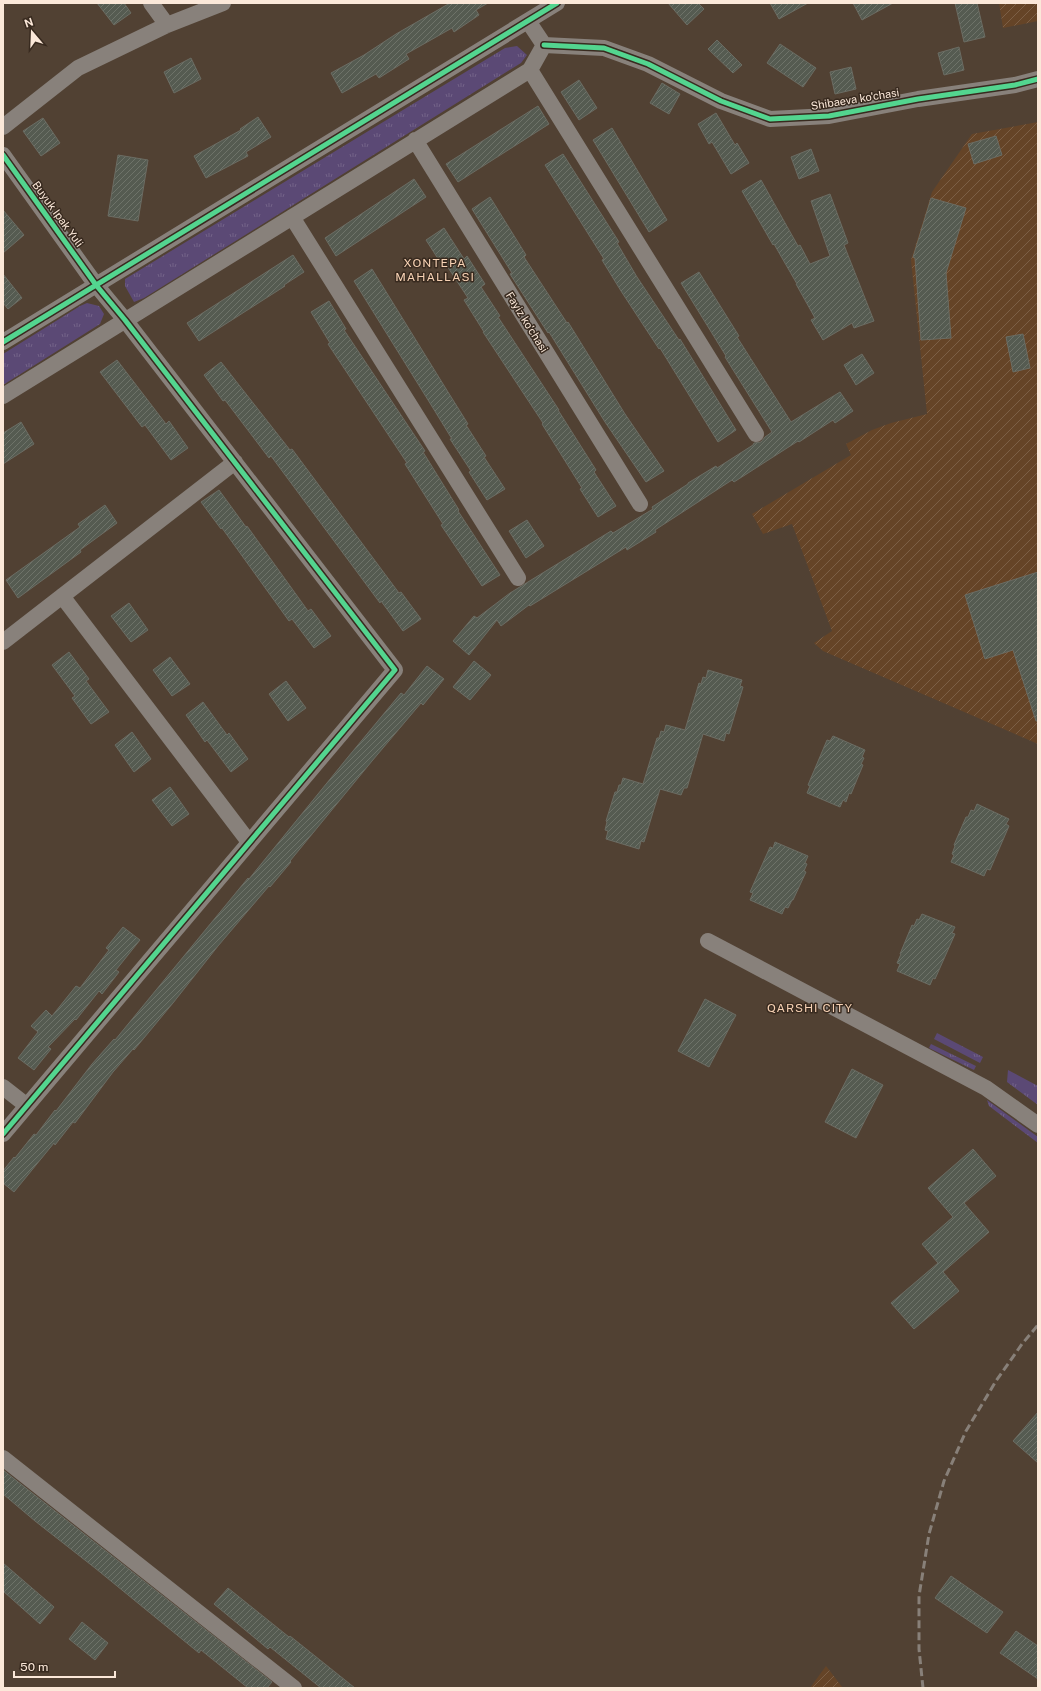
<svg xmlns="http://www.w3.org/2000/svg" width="1041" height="1691" viewBox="0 0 1041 1691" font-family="'Public Sans',sans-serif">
<defs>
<pattern id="industrial-furrows" width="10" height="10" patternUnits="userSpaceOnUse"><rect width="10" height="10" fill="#654427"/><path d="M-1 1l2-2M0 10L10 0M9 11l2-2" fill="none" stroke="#7c5f46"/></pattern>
<pattern id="grass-tufts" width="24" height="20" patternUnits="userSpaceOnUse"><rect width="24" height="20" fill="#5b4975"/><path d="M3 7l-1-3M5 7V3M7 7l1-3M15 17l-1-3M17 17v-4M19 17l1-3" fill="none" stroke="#736388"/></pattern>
<pattern id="building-hatch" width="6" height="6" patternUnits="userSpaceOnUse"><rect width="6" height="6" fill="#555b51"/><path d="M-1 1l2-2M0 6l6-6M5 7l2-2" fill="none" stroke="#6e7369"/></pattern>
</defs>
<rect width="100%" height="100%" fill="#514133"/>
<path fill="url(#industrial-furrows)" d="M999,3H1038V21L1003,28Z
M1038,122V744L823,651L814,643L832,631L792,524L763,534L752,514L851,455L846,444L872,430L891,423L927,414L911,260L932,192L972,134Z
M826,1666L843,1688H810Z"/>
<path fill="url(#grass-tufts)" d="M517,46L527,55L521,63L144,298L134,302L125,286V279L505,48Z
M87,303L99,306L104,314L100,324L3,385V354L80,306Z
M937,1033L983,1057L980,1063L934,1039Z
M931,1044L976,1066L974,1070L929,1048Z
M1008,1070L1038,1086V1105L1007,1082Z
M987,1100L1038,1137V1143L989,1106Z"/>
<path fill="url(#building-hatch)" stroke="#6b6c63" d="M97,3H124L131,13L114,25Z
M450,3H488L476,10L479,15L454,32L452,28L406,54L409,59L379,78L376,74L342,93L331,73L364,55L396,34Z
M668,3H698L704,9L687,25Z
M770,3H808L779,19Z
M853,3H893L862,20Z
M955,3H977L985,37L964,42Z
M717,40L742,65L733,73L708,49Z
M780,44L816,68L803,87L767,63Z
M959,47L964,70L944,75L938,53Z
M191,58L201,79L174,93L164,72Z
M851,67L856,89L835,94L830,72Z
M579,80L597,108L579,120L561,92Z
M662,83L680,94L669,114L650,103Z
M538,106L549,124L458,182L446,164Z
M716,113L735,145L737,143L749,163L731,174L712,142L709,144L698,124Z
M258,117L271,137L246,152L248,156L206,178L194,156L241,130L240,129Z
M43,118L60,143L41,156L23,131Z
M612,128L667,220L649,232L593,140Z
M996,136L1002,155L974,164L968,144Z
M811,149L819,171L799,179L791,157Z
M563,154L619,242L617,243L637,277L679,340L680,339L736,430L718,442L660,348L659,349L621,291L602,260L604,259L545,165Z
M118,155L148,160L138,221L108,216Z
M414,179L426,197L336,256L325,238Z
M761,180L798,246L800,245L810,264L830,256L811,201L830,194L848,243L844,245L874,321L854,328L852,323L823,340L811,320L815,318L796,284H797L774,244L773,245L742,191Z
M490,197L526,255L524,257L567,323L568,322L625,414L664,471L646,482L605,422L549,332L548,333L510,274L512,273L472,209Z
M931,198L966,208L946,273L951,338L921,340L915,258L913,257Z
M3,210L24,235L3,253Z
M444,228L464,259L467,256L485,284L481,287L500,316L498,317L559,410H558L596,470L594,472L616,506L598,517L580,489L582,488L542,424L543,423L483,332H484L464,300L468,298L447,266L444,268L426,240Z
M293,255L304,272L284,285L285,286L199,341L187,323Z
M372,269L448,392L468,424L466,425L486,456L484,457L505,489L487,500L469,472L471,471L450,439H452L433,408L354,281Z
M699,272L739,336L737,337L791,422L840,392L853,411L835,423L833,420L799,442L798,441L734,482L732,480L655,530L656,532L627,550L626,547L530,606L529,605L501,626L497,620L469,655L453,641L474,616L477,618L510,593L611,531L613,533L653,509L652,507L688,484V483L716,466L717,468L753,445L754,443L761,442L765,437L772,432L725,357L726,356L681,283Z
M3,274L22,298L8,309L3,303Z
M329,301L346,329L344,330L425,451L423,452L459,510L458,511L500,575L482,586L441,525L443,524L405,464L407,463L328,344L330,343L311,312Z
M1023,334L1030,368L1013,372L1006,337Z
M862,354L874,373L856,385L844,365Z
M117,360L166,424L169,421L188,448L171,460L145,425L142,427L100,372Z
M221,362L290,450L292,449L399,593L401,592L421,619L403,631L381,601L380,603L271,456L269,458L225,400L223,401L204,375Z
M21,422L34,444L3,464V433Z
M219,490L246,527L247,526L308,611L311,609L331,636L314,648L292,619L289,621L222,528L221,529L201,502Z
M105,505L117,523L80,550L81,552L18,598L6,580L80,527L78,524Z
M527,520L544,546L526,558L509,531Z
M1038,572V721H1036L1013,650L985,659L965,595Z
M129,603L148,630L131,642L111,616Z
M69,652L89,679L86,681L109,712L91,724L72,698L75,696L52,665Z
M170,657L190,684L172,696L153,670Z
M474,661L491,675L470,700L453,687Z
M427,666L444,679L423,705L421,703L372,761L290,861L291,862L270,887L269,886L218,946L173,1003L134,1050L133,1049L113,1072L75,1123L73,1122L55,1145L54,1143L14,1192L3,1183V1171L14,1157L15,1158L34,1134L36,1135L55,1110L56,1111L92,1064L114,1039L115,1040L248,878L249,879L348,757L401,693L404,695Z
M708,670L742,680L740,686L743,687L729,734L726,733L724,741L703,734L687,788H684L681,795L660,789L644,842L641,841L639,849L606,839L608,831L605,830L607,822L606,821L615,792H617L619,785H621L623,778L643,784L657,738H659L661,731L664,732L666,725L685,730L699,683L701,684L703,677L706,678Z
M286,681L306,708L288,721L269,694Z
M203,702L227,735L229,733L248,759L231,772L207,740L205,742L186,715Z
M132,732L151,759L134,772L115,745Z
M833,736L865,750L862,757L864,758L861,764L863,765L851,794L849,793L846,802L843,800L840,807L807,793L810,786L808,785L827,740L830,741Z
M170,787L189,814L172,826L152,800Z
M977,804L1009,819L1006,824L1009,826L990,870L987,869L984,876L951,862L954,855L952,854L955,846L954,845L966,817H968L971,810L974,811Z
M775,842L808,856L805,863L807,864L804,871L806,872L793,900H792L788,908L785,907L782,914L750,900L753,893L750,892L770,847L773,848Z
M922,914L955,927L952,933L955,934L935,979L933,978L930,985L897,971L900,964L897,963L901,954H900L912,925L914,926L917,919L919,920Z
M123,927L140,940L116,970L119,972L102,994L99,991L76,1020L75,1019L48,1047L51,1049L34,1070L18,1058L38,1032L31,1026L46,1010L52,1016L76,986L80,988L109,950L106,948Z
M705,999L736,1015L709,1067L678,1051Z
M852,1069L883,1085L856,1138L825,1122Z
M973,1149L996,1176L964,1203L989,1232L943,1272L959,1291L914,1329L891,1303L938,1263L922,1244L953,1217L928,1188Z
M1038,1412V1463L1013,1441Z
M3,1470L272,1682L267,1688H248L201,1650L199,1653L95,1568L35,1521L3,1494Z
M3,1563L54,1607L40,1624L3,1591Z
M951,1576L1003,1612L987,1633L935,1598Z
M228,1588L289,1637L290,1636L355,1688H321L270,1647L268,1649L214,1604Z
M82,1622L108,1643L95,1660L69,1639Z
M1016,1631L1038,1646V1679L1000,1653Z"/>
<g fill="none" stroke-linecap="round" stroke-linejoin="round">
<path stroke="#88817b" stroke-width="16" d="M151,3L167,25
M528,21L544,45
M544,45L604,48L648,64L721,101L770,119L829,116L918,99L1015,85L1038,79
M530,70L756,434
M3,127L78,68L167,25L223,3
M415,140L640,504
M3,155L96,285L125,320L395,670L3,1134
M292,217L518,578
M3,342L557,3
M3,396L530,70L544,45
M62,596L249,842
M3,642L235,462
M708,941L986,1088L1038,1125
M3,1087L26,1105
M3,1458L294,1688"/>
<path stroke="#888079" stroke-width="3" stroke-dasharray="8 4" stroke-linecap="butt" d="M923,1688L919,1649V1596L929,1534L944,1481L966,1431L996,1381L1022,1344L1038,1325"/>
<defs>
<path id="cycleway" d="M544,45L604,48L648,64L721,101L770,119L829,116L918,99L1015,85L1038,79
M3,155L96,285L125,320L395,670L3,1134
M3,342L557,3"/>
</defs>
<use href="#cycleway" stroke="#382a1f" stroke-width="8"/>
<use href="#cycleway" stroke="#53d58f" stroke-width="5"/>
</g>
<g text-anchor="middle" stroke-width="3" stroke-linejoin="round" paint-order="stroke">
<g font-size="11" fill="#fbe8d9" stroke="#382a1f">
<text transform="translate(855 99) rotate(-9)" y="4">Shibaeva ko'chasi</text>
<text transform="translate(58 214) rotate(54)" y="4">Buyuk Ipak Yuli</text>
<text transform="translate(527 322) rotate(58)" y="4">Fayiz ko'chasi</text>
</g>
<g font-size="12" letter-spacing="1" fill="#f7d2b4" stroke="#382a1f">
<text x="435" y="267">XONTEPA<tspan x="435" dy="14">MAHALLASI</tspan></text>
<text x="810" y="1012">QARSHI CITY</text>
</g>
</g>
<rect width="1041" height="1691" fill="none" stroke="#fbe8d9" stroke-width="8"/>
<g transform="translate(32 32) rotate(341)" stroke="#382a1f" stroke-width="3" paint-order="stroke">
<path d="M0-3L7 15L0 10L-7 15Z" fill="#fbe8d9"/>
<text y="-6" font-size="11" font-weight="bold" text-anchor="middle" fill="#fbe8d9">N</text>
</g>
<path d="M14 1671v6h101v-6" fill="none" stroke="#fbe8d9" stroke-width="2"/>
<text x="20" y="1671" font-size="12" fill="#fbe8d9" stroke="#382a1f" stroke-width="3" paint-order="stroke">50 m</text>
</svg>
